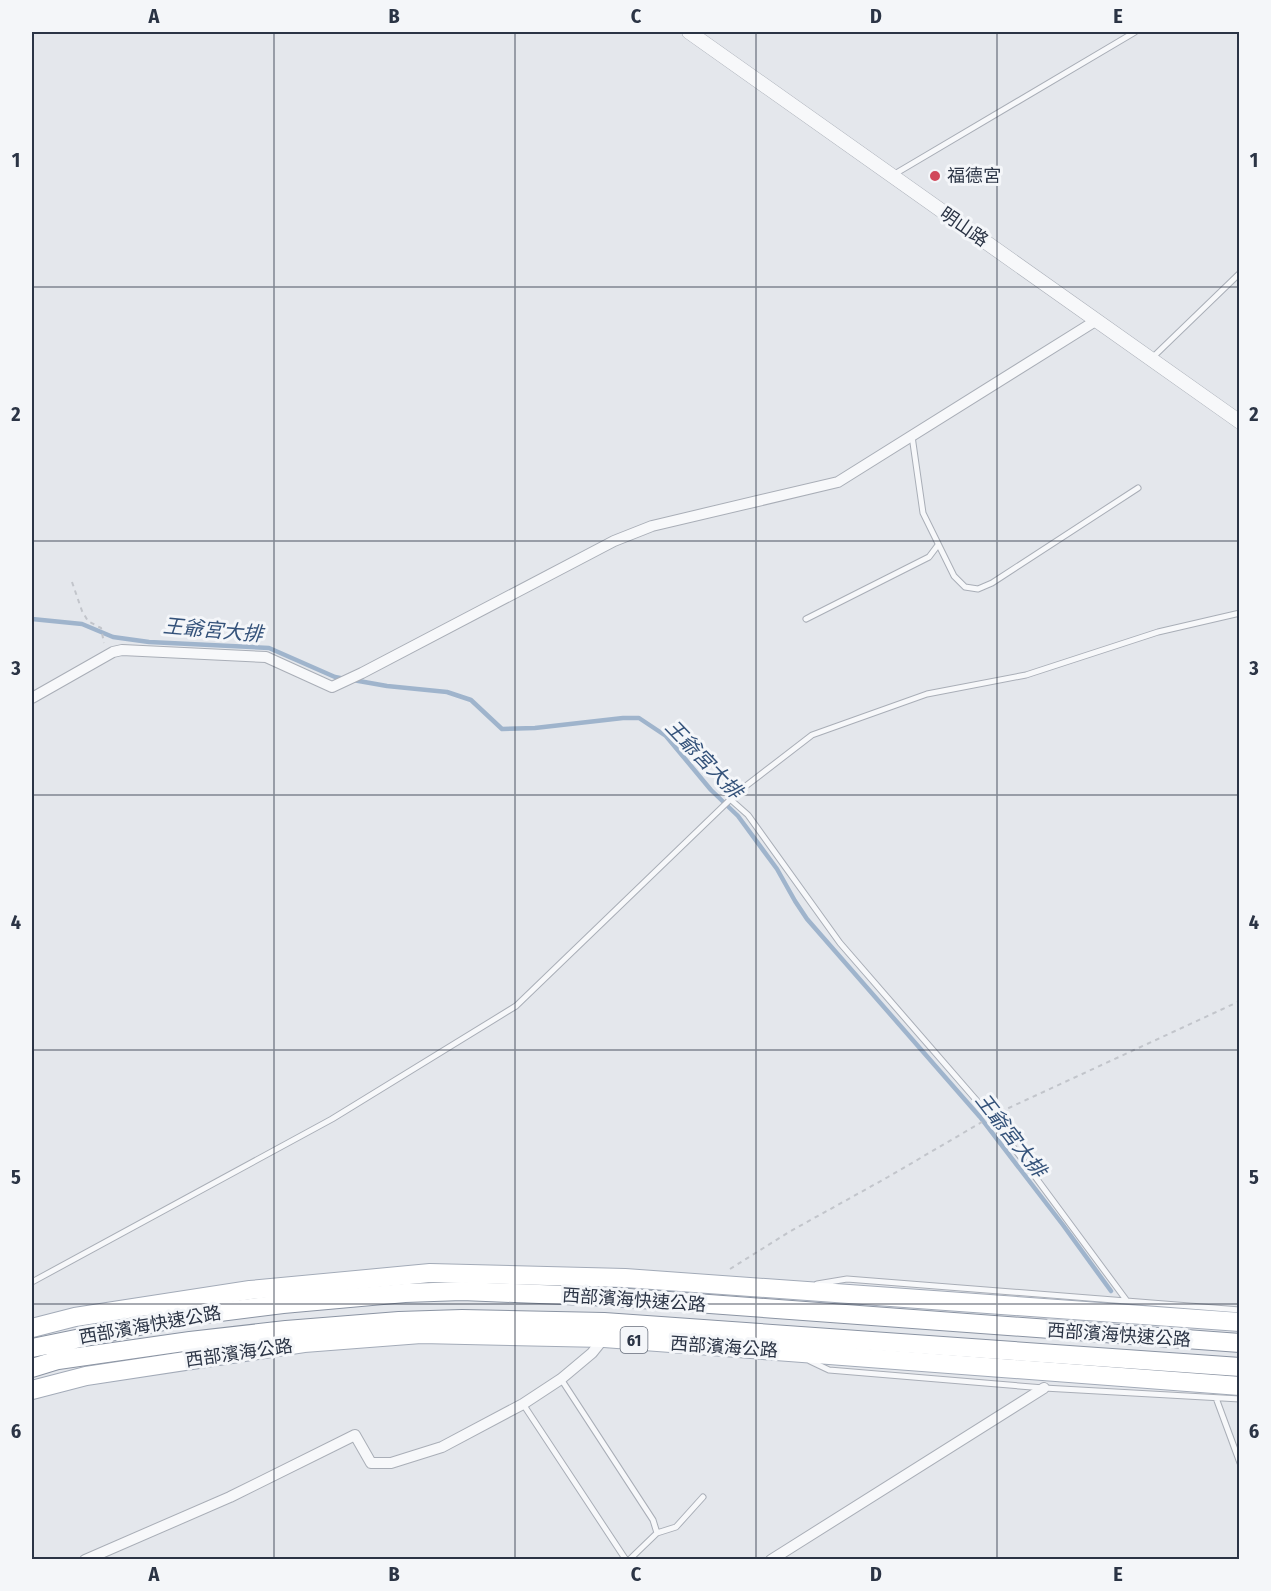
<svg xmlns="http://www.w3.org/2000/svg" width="1271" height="1591" viewBox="0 0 1271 1591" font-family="'Fira Sans Condensed','Noto Sans TC',sans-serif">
<rect width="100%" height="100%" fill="#e4e7ec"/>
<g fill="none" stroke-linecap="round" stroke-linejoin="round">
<path stroke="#9fb4cc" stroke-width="4.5" d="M32,619L82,624L113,637L149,642L269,648L335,677L345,679
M353,680L387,686L447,692L471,700L502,729L535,728L623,718H639L666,736L711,790L738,816L777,869L795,901L807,919L980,1117L1063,1225L1111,1291"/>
<defs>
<path id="service" d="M893,175L1135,32
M1152,358L1240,273
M912,436L923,513L954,576L965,587L978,589L992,583L1138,488
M806,619L929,557L938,545
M730,799L748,815L840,943L991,1117L1127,1301
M32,1282L332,1119L516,1006L738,792L812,735L927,694L1026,675L1158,632L1240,613
M817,1284L847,1279L1240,1310
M810,1361L829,1370L1044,1388L1240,1399
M561,1379L653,1520L657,1533L676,1527L703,1497
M1216,1398L1240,1463
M523,1404L626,1560
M629,1560L657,1533"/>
<path id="minor" d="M32,698L113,652L122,650L266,657L332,687L362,673L614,541L652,526L838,482L1097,320
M85,1560L230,1497L355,1435L371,1463H391L442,1447L523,1404L561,1379L592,1353L604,1338
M771,1560L1044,1388"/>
<path id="tertiary" d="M689,32L1240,422"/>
<path id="primary" d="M32,1328L75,1317L250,1290L430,1273L625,1278L1240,1322
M32,1390L86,1376L304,1343L421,1334L604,1338L1240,1386"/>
<path id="trunk" d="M32,1348L188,1316L283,1304L405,1293L462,1291L614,1297L1240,1343
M32,1368L58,1360L190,1341L286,1330L399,1321L462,1319L604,1322L1240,1367"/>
</defs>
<use href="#service" stroke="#a9aeb7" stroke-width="7"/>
<use href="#minor" stroke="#a9aeb7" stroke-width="12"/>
<use href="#tertiary" stroke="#a9aeb7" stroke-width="15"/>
<use href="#primary" stroke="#a3abb8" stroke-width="20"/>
<use href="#trunk" stroke="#8b94a3" stroke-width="20"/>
<path stroke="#c2c5cb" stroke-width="2" stroke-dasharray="4.5 4.5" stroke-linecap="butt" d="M72,582L82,611L88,621L101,628L104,643
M1000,1112L1240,1001
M730,1269L789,1232L888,1177L982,1122"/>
<use href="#service" stroke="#f7f8fa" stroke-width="5"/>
<use href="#minor" stroke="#f7f8fa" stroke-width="10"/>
<use href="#tertiary" stroke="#f7f8fa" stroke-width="14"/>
<use href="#primary" stroke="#fff" stroke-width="18"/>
<use href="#trunk" stroke="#fff" stroke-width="18"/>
</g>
<path fill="none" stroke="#2b3445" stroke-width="1.5" stroke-opacity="0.55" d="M274,32V1560M515,32V1560M756,32V1560M997,32V1560M32,287H1240M32,541H1240M32,795H1240M32,1050H1240M32,1304H1240"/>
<circle fill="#d1495b" stroke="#f4f6f9" stroke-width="2" cx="935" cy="176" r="6"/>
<g text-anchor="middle" stroke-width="6" stroke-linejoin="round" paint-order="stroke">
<rect fill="#f4f6f9" stroke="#676e7b" stroke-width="1.5" x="620.5" y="1327" width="27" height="26" rx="4.5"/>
<g font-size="16" font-weight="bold" fill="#2b3445">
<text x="634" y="1346">61</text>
</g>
<g font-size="18" fill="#2b3445" stroke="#f4f6f9" text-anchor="start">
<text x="947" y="182">福德宮</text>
</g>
<g font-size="18" fill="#2b3445" stroke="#f4f6f9">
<text transform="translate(964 227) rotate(35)" y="6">明山路</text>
<text transform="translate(634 1300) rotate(4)" y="6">西部濱海快速公路</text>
<text transform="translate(150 1325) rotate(-10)" y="6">西部濱海快速公路</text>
<text transform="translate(1119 1335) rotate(4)" y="6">西部濱海快速公路</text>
<text transform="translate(724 1347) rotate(4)" y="6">西部濱海公路</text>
<text transform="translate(239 1353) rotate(-8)" y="6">西部濱海公路</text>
</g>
<g font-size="20" font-style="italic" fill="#34527a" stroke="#f4f6f9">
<text transform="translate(213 630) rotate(5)" y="7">王爺宮大排</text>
<text transform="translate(704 759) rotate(46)" y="7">王爺宮大排</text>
<text transform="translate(1011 1135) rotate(52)" y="7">王爺宮大排</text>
</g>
</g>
<rect width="1271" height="1591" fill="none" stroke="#f4f6f9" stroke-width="66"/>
<rect x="33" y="33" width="1205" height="1525" fill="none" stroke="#2b3445" stroke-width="2"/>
<g font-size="20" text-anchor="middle" font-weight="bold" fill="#2b3445">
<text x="154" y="23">A</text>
<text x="394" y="23">B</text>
<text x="636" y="23">C</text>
<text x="876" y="23">D</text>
<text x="1118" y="23">E</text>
<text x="16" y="167">1</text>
<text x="1254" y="167">1</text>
<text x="16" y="421">2</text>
<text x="1254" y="421">2</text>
<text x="16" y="675">3</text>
<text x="1254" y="675">3</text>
<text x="16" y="929">4</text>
<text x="1254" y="929">4</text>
<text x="16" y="1184">5</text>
<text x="1254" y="1184">5</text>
<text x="16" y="1438">6</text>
<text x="1254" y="1438">6</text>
<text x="154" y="1581">A</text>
<text x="394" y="1581">B</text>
<text x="636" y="1581">C</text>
<text x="876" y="1581">D</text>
<text x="1118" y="1581">E</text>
</g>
</svg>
